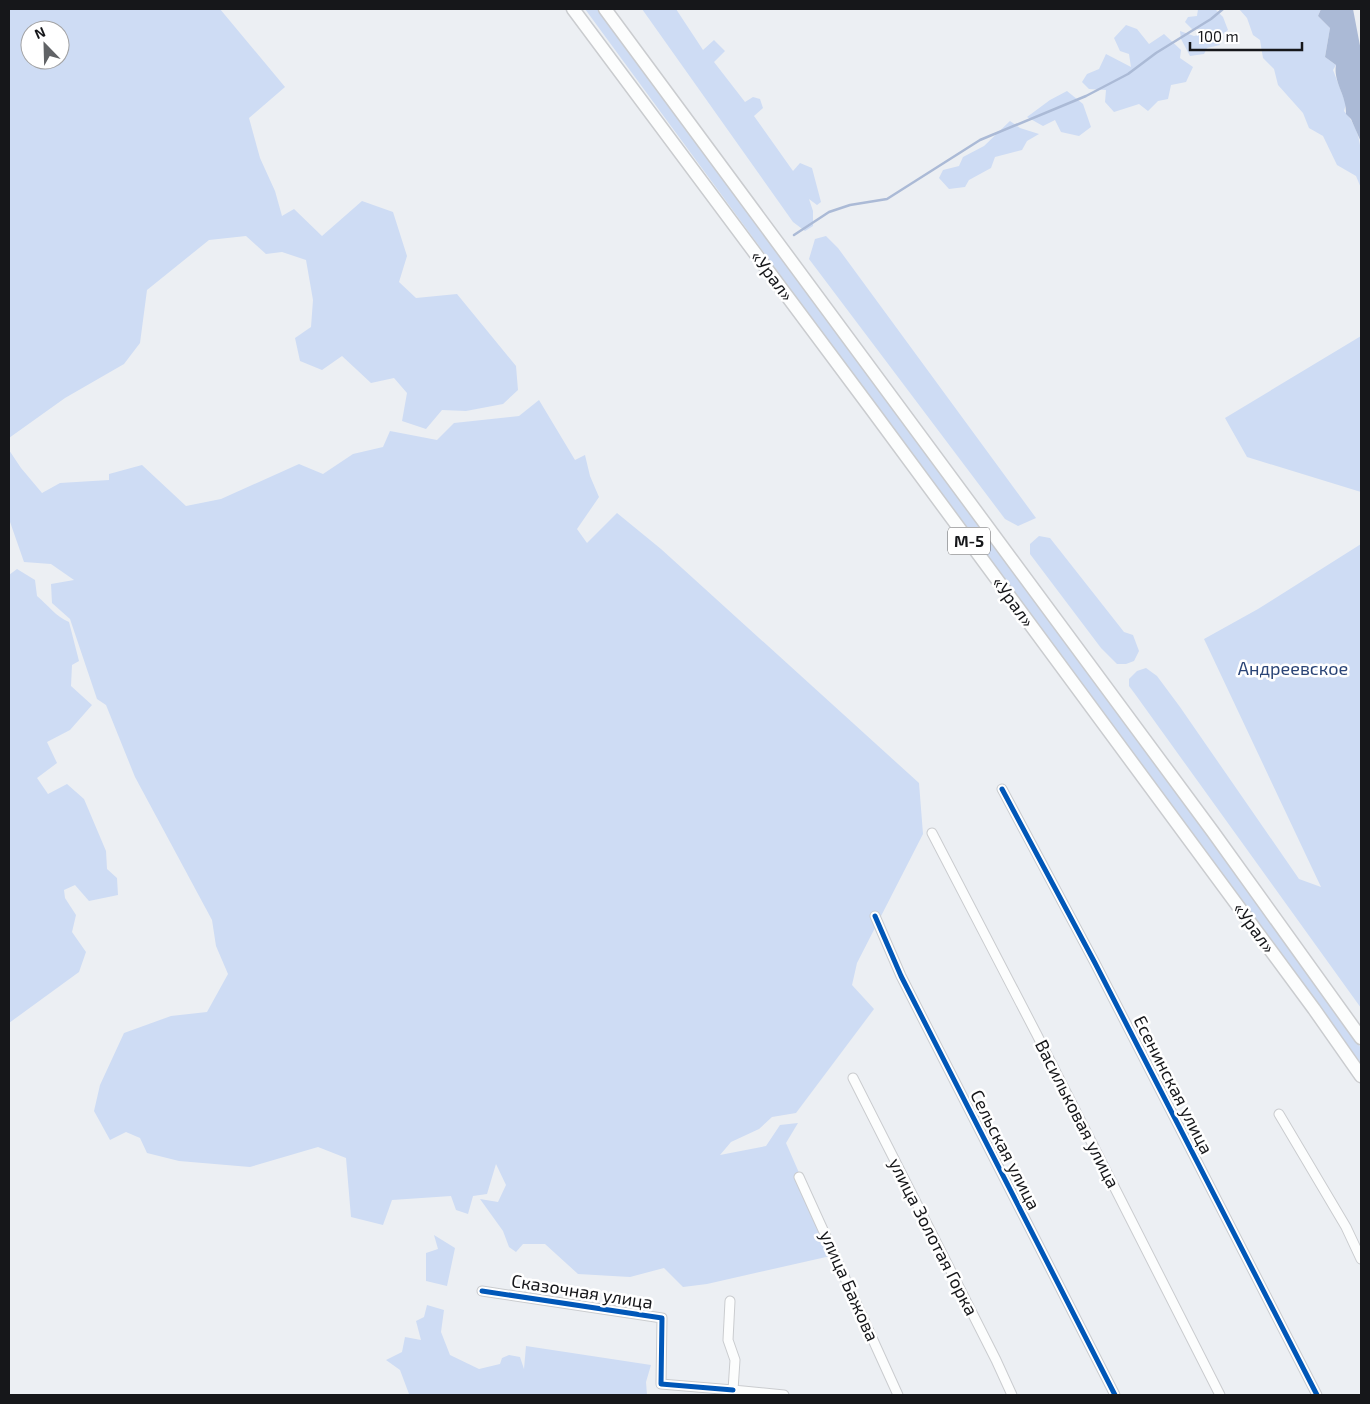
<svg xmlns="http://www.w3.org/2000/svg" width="1370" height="1404" viewBox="0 0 1370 1404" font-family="'Exo 2',sans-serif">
<rect width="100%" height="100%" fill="#eceff3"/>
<path fill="#cedcf4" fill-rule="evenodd" d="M9,9H220L285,87L249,118L260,158L275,191L282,216L294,209L322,236L362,201L393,212L407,256L399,282L416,298L457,294L516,366L518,390L503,404L466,411L442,410L426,429L402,421L407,393L394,378L371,383L342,356L322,370L300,361L295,338L311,327L313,300L306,260L282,252L266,254L246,236L209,240L147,290L140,343L124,364L65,398L9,438ZM30,30H60V60H30Z
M585,9H600L846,346L1230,864L1361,1048V1066Z
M642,9H676L703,50L714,40L725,51L714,62L745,102L753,97L760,99L763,108L754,116L793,171L800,163L812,168L821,202L817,205L809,199L813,211V226L805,231L793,222Z
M1198,9H1215L1223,17L1228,30L1223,34L1206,29H1192L1185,22L1188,17L1197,16Z
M1239,9H1321L1318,16L1330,28L1325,57L1336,65L1333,70L1346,104L1344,111C1365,134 1361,159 1361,188L1356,176L1337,165L1323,136L1309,128L1303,113L1278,85L1274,69L1263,58L1260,40L1253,35L1247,18Z
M1126,25L1137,29L1149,44L1164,34L1181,50L1180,58L1193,67L1186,82L1171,85L1168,99L1158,101L1148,111L1139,104L1114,112L1105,102L1106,90L1089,89L1082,82L1087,74L1099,69L1106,54L1131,67L1129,54L1120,51L1114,38Z
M1180,31L1194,36L1207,33L1216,36L1220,45L1207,48L1204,54L1190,56L1181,39Z
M1067,91L1083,104L1091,127L1079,136L1061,132L1055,120L1043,126L1027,117L1050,100Z
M1010,121L1020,128L1039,134L1027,141L1022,150L995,157L991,168L969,180L965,187L949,189L939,178L943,170L959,166L963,157L984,146Z
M826,236L838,248L1036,518L1018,526L1005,519L809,259L815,239Z
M1361,336V492L1247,457L1225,418Z
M539,400L575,460L585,455L590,476L599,497L577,529L587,543L617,513L661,549L919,783L923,834L857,963L852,985L874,1009L796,1113L772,1117L759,1129L731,1142L720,1155L766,1146L780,1125L798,1123L786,1143L835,1255L707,1284L683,1287L664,1268L630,1277L578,1274L545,1244H523L516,1252L509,1247L503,1231L480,1199L498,1202L506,1185L496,1164L487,1194L473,1196L468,1214L456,1210L451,1196L392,1200L383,1225L351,1217L346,1158L318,1147L250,1167L179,1161L147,1153L140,1138L126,1132L110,1140L94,1111L100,1085L124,1033L171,1016L207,1012L228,974L216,946L212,920L135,777L106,705L97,699L70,619L52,603L51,584L74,580L51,564L24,562L9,519V450L21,468L42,493L60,483L109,480V474L142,465L186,506L221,499L299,464L323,474L353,454L383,447L390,431L437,440L454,423L519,416Z
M1039,536L1050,538L1124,632L1133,635L1139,651L1134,661L1126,664H1117L1101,648L1030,554V544Z
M1361,544V1008L1135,694L1129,686V679L1137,671L1146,668L1157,676L1180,707L1299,879L1321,887L1204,639L1258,609Z
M17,569L35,580L37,596C48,605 56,617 69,622L79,661L72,665L71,686L92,705L70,730L47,742L57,763L37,778L48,794L67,784L84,799L106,851L107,869L117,878L118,895L89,901L75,885L64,890L65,898L76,915L72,932L86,952L79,972L9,1023V575Z
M434,1235L455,1248L447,1286L426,1281V1253L438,1249Z
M427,1305L444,1310L441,1332L450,1355L479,1369L500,1364L502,1358L509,1355L520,1357L524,1369L526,1346L651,1365L646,1382L647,1395H415L409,1394L400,1370L386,1360L402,1352L405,1337L421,1340L416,1321L424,1317Z"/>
<path fill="#abbad6" d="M1321,9H1353L1361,51V142L1351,119L1346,114C1347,96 1333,82 1336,65L1325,57L1330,28L1318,16Z"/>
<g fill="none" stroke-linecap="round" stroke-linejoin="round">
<path stroke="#abbad6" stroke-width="2.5" d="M794,235L829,212L850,205L887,199L980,140L1086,96L1128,74L1156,53L1211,19L1223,9"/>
<defs>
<path id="street" d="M1002,789L1095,963L1317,1395
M932,833L1036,1033L1220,1395
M875,916L901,976L1115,1395
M853,1078L996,1360L1012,1395
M1279,1114L1346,1227L1361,1259
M799,1177L898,1395
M482,1291L662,1318L661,1384L733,1390
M730,1301L728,1340L735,1360L733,1390L784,1395"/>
<path id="primary" d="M573,9L872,410L1314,1009L1361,1076
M605,9L1213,832L1361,1038"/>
</defs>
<use href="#street" stroke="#cacccf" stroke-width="11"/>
<use href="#primary" stroke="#cacccf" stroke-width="15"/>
<use href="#street" stroke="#fcfdfd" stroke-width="9"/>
<use href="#primary" stroke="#fcfdfd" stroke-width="12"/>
<defs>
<path id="cycleway" d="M1002,789L1095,963L1317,1395
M875,916L901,976L1115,1395
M482,1291L662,1318L661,1384L733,1390"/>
</defs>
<use href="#cycleway" stroke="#fff" stroke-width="8"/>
<use href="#cycleway" stroke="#0057b8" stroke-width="5"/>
</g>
<g text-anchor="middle" stroke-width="5" stroke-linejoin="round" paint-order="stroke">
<rect fill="#fff" stroke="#5c5d5f" stroke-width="1" x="948" y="527.5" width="42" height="27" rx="4"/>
<g font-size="16" font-weight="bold" fill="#16171a">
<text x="969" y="547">М-5</text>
</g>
<g font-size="18" fill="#16171a" stroke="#fff">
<text transform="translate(772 276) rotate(53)" y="6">«Урал»</text>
<text transform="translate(1013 602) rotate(54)" y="6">«Урал»</text>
<text transform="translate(1254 928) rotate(54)" y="6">«Урал»</text>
<text transform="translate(1173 1085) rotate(63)" y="6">Есенинская улица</text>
<text transform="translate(1077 1114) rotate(63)" y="6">Васильковая улица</text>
<text transform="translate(1005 1150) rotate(63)" y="6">Сельская улица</text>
<text transform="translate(933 1237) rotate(63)" y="6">улица Золотая Горка</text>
<text transform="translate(849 1286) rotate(66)" y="6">улица Бажова</text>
<text transform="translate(582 1292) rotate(9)" y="6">Сказочная улица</text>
</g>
<g font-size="18" fill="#2a4476" stroke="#fff">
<text x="1293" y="675">Андреевское</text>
</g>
</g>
<rect width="1370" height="1404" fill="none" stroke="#16171a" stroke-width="20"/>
<g transform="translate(45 45) rotate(337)"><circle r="24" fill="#ffffff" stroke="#a2a2a3"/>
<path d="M0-4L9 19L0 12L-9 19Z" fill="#616366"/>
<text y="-8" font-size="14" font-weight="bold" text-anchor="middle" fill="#16171a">N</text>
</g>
<path d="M1190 42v8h112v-8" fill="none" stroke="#16171a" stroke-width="2.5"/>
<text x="1198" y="42" font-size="15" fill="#16171a" stroke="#ffffff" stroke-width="4" paint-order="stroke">100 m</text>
</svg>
